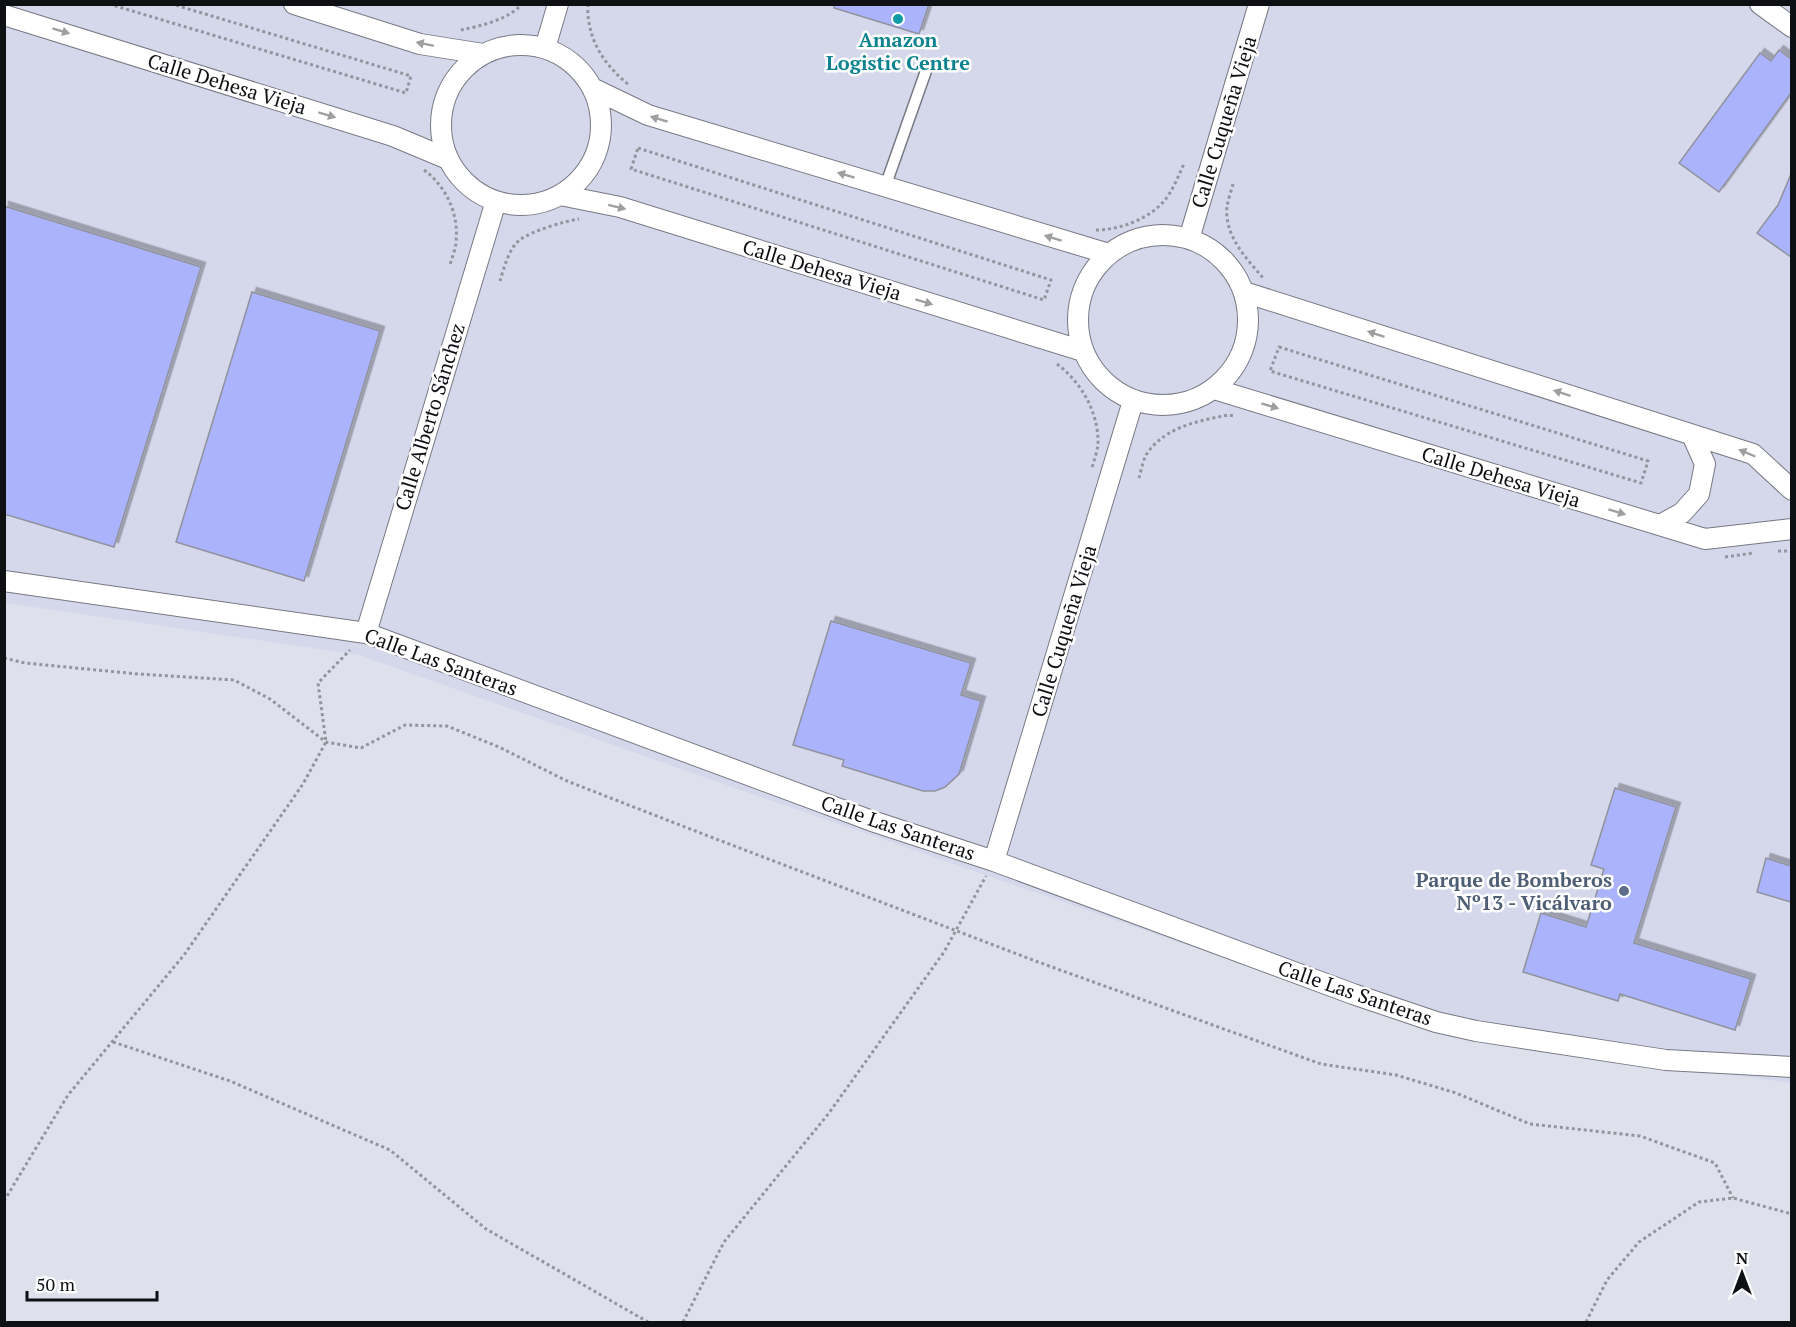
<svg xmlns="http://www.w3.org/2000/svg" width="1796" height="1327" font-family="'PT Serif',serif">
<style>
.built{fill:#d5d8eb}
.building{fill:#aab3fb;stroke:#90929d;stroke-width:1.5;filter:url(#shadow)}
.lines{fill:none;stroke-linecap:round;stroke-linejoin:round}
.lane-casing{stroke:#777983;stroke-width:13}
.street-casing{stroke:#777983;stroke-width:22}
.path{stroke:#92959d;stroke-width:3;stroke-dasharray:3 3;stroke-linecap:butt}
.lane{stroke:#fff;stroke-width:10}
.street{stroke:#fff;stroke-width:20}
.oneway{fill:#9f9fa1}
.culture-dot{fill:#0f9aa8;stroke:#fff;stroke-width:2}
.service-dot{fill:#5c6f8a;stroke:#fff;stroke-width:2}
.labels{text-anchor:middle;stroke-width:5;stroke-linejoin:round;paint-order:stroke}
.culture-label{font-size:20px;font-weight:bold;fill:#0d838f;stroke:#fff}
.street-label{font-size:20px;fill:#0f1014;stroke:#fff}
.service-label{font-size:20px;font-weight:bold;fill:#4e5e75;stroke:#fff;text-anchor:end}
</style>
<defs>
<filter id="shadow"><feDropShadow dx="4.5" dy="-4.5" stdDeviation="0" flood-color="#0004"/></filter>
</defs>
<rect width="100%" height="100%" fill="#dee1ec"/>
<!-- built -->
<path class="built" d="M5 5H1791V1083L1452 1037 726 785 359 655 5 603Z"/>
<!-- building -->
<path class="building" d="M834 4H929L919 34 834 8Z
M1779 50 1791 59V93L1719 192 1679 163 1760 53 1771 61Z
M1791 174V257L1757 233 1778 205Z
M4 206 201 267 114 547 4 514Z
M252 292 380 331 304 581 176 542Z
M831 621 971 663 961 695 981 701 959 774 945 787 935 791H923L842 766 844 760 793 745Z
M1615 788 1676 807 1634 943 1751 979 1735 1030 1620 994 1618 1001 1523 972 1541 913 1586 927 1604 869 1591 865Z
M1766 858 1791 866V902L1757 892Z"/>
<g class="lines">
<defs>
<path id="lane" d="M885 187 927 68"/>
<path id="street" d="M294 4 420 44 483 54
M1760 4 1792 27
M4 15 393 136 448 159
M441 125a80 80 0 1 1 160 0a80 80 0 1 1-160 0Z
M545 48 558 4
M592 88 648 115 1109 254
M560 195 620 207 1083 351
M1078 320a85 85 0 1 1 170 0a85 85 0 1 1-170 0Z
M1189 239 1259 4
M1244 292 1753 454 1792 490
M1214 389 1705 539 1792 529
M1660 525 1682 513 1699 494 1705 464 1692 435
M4 581 366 633 872 821 994 861 1353 994 1436 1022 1476 1031 1666 1060 1792 1067
M366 633 496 201
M994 861 1133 401"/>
</defs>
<!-- lane casing -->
<use href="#lane" class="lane-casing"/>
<!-- street casing -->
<use href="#street" class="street-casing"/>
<!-- path -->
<path class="path" d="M109 4 406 93 411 76 172 4
M588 4C586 38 604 65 629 85
M461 30C480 26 508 20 522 4
M638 148 1051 280 1044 300 631 169Z
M424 170C446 186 459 214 456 241 456 249 452 257 450 265
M1233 184C1231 191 1228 200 1227 207 1224 236 1247 259 1264 279
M1096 230C1119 230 1149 219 1164 201 1173 191 1178 176 1184 164
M500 281C504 268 509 247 521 239 532 231 565 221 579 219
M1279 347 1648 461 1641 483 1270 371Z
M1057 364C1082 383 1099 413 1098 445 1097 452 1094 460 1092 468
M1139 478C1141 471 1143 461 1146 455 1164 427 1198 421 1228 415L1235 416
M1778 551H1792
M1725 557 1754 553
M4 658 25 663 138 674 234 680 270 699 326 742 361 748 405 725 447 726 499 747 567 781 703 834 1038 962 1321 1064 1396 1075 1456 1093 1530 1124 1640 1136 1715 1163 1733 1198
M113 1042 230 1081 390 1150 486 1229 648 1322
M4 1201 68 1095 184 955 303 784 326 742 318 683 350 650
M683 1322 724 1242 829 1113 944 952 986 876
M1586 1322 1607 1280 1639 1242 1699 1202 1733 1198 1792 1214"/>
<!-- lane -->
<use href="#lane" class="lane"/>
<!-- street -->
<use href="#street" class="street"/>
</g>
<!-- one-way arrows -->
<defs><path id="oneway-solid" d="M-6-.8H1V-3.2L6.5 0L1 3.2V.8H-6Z" transform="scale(1.5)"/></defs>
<g class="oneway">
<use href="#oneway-solid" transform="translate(61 31) rotate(17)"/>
<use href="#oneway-solid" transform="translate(425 44) rotate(-168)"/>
<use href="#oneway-solid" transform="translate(327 115) rotate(17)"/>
<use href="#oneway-solid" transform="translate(659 119) rotate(-163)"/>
<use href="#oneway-solid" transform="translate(846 175) rotate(-163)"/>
<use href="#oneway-solid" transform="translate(617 207) rotate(14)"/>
<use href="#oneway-solid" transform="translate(1053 238) rotate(-163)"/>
<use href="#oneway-solid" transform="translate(924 302) rotate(17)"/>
<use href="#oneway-solid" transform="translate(1376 334) rotate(-162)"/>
<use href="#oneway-solid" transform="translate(1562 393) rotate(-162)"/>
<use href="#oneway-solid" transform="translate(1270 406) rotate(17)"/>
<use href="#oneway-solid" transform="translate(1747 453) rotate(-157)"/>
<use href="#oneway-solid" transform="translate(1617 512) rotate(17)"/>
</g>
<!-- markers -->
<circle class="culture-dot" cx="898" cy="19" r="6"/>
<circle class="service-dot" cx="1624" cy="891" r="6"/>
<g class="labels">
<!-- culture labels -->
<g class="culture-label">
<text x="898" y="47">Amazon<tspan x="898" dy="23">Logistic Centre</tspan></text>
</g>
<!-- street labels -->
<g class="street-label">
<text transform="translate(227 84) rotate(17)" y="7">Calle Dehesa Vieja</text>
<text transform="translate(1224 122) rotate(-73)" y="7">Calle Cuqueña Vieja</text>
<text transform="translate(822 270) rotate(17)" y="7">Calle Dehesa Vieja</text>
<text transform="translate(430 417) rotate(-73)" y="7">Calle Alberto Sánchez</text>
<text transform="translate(1501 477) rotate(17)" y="7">Calle Dehesa Vieja</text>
<text transform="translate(1064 631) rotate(-73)" y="7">Calle Cuqueña Vieja</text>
<text transform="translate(441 662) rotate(20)" y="7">Calle Las Santeras</text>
<text transform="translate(898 828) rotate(19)" y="7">Calle Las Santeras</text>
<text transform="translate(1355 993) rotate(19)" y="7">Calle Las Santeras</text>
</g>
<!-- service labels -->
<g class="service-label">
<text x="1612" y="887">Parque de Bomberos<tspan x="1612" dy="23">Nº13 - Vicálvaro</tspan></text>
</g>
</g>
<!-- border -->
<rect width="1796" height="1327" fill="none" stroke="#0f1014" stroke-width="12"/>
<!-- north arrow -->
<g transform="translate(1742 1273)" stroke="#ffffff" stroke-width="4.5" paint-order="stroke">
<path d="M0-4.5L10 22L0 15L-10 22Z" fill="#0f1014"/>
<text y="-9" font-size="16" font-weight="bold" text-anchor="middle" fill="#0f1014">N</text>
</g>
<!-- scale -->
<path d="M27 1291v9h130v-9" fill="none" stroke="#0f1014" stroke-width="3"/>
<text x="36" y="1291" font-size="18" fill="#0f1014" stroke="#ffffff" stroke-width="4.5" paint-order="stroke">50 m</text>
</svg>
